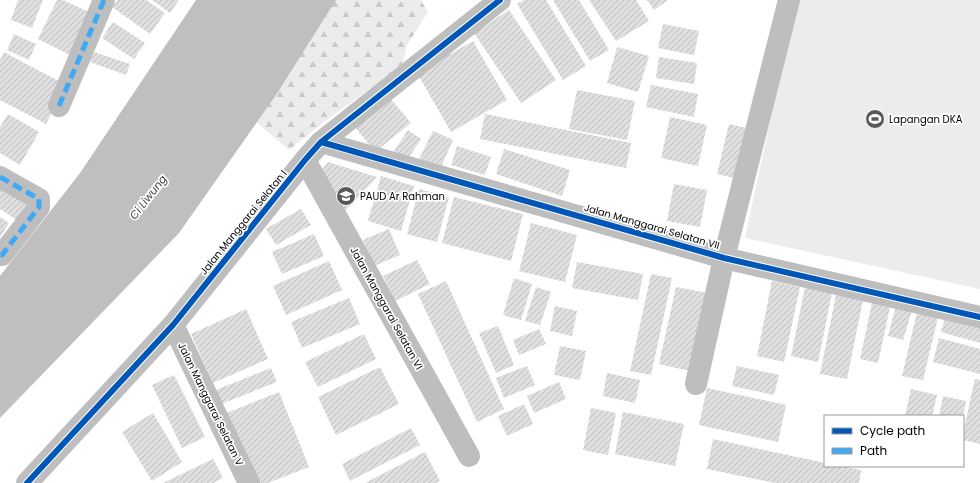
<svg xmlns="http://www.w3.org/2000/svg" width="980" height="483" font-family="Poppins,sans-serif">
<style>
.green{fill:#ececec}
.forest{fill:url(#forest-firs)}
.water{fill:#bfbfbf}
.building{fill:url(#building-hatch)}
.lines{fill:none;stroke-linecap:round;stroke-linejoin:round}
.minor{stroke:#bebebe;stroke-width:22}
.quiet{stroke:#3fa9f5;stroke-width:5;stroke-dasharray:10 5;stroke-linecap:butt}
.cycleway-casing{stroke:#fff;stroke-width:8}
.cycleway{stroke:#0057b8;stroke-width:6}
.labels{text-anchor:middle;stroke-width:3.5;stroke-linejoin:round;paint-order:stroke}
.poi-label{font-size:10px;fill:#000;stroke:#fff;text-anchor:start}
.street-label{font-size:10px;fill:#000;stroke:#fff}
.water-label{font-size:11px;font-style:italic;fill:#444;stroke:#fff}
</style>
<defs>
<pattern id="forest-firs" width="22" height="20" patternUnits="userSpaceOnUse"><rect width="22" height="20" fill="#ececec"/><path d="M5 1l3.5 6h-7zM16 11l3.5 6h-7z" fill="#c9c9c9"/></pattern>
<pattern id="building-hatch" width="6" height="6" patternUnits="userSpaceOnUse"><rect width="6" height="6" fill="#dfdfdf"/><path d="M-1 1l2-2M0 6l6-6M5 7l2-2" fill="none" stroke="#bebebe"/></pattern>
</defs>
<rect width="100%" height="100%" fill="#fff"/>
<!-- green -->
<path class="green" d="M796 0H980V289L745 238Z"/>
<!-- forest -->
<path class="forest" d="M284 0H421L428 12 407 45 403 63 370 89 324 122 289 150 236 105Z"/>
<!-- water -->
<path class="water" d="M196 0H336L276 95 179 233 0 418V276L80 173Z"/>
<!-- building -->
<path class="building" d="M18 0H43L32 28 11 20Z
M57 0H63L93 14 72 56 38 39Z
M118 0H146L165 13 150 34 112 7Z
M152 0H179L170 13Z
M524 0H546L586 66 563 80 517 4Z
M553 0H579L609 50 590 61Z
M589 0H636L649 21 616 41Z
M647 0H668L654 10Z
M509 10 556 80 521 103 474 33Z
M113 22 145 43 134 59 102 38Z
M663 24 699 31 694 55 658 48Z
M14 34 36 44 29 60 7 50Z
M473 41 507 100 451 132 417 73Z
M617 47 649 56 638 92 607 83Z
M4 52 66 85 46 124 0 100V60Z
M94 52 130 64 126 75 90 62Z
M659 57 697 63 694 84 656 78Z
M651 85 698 94 694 117 646 107Z
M577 90 635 101 627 140 569 129Z
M390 98 411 123 375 152 355 127Z
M8 114 39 132 20 165 0 153V127Z
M485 114 631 143 626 168 480 139Z
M670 117 707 125 698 166 661 158Z
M729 124 751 129 738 179 717 174Z
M408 130 421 139 407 160 394 151Z
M433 131 453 140 440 169 419 159Z
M457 146 491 157 485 175 451 165Z
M504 149 570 170 562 196 496 174Z
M328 162 377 177 342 214 319 173Z
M381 176 414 186 401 231 368 221Z
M674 184 707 190 700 227 667 221Z
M0 185 35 207 23 224 0 209Z
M419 189 449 197 437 242 407 234Z
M454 197 523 214 511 261 442 243Z
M301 209 311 225 276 245 266 229Z
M0 217 9 223 0 237Z
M531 223 577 235 565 282 519 271Z
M389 229 400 255 374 266 363 240Z
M314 234 324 256 282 274 272 252Z
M417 260 430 284 395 301 383 276Z
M329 261 342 290 286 315 273 286Z
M577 262 643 274 638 300 572 288Z
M651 274 672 278 651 375 630 371Z
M514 278 532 284 521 320 503 315Z
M446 281 504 409 477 422 418 294Z
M772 281 800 287 784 362 757 356Z
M536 287 551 292 540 325 525 321Z
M676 287 707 293 690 371 659 364Z
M805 287 832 293 818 362 791 356Z
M836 295 863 300 847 379 820 374Z
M349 298 360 324 302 348 291 322Z
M872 303 890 307 878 363 860 359Z
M896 305 912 310 903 340 888 336Z
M555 306 577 311 572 336 550 331Z
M246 309 268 359 213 383 191 334Z
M917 312 938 317 923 380 902 376Z
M946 314 980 323V343L941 332Z
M498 326 514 365 496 373 479 333Z
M539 329 546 344 519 355 513 340Z
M364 334 376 359 318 387 305 362Z
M939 338 980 349V374L933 362Z
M560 346 586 351 580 380 554 375Z
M527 366 535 385 504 398 496 378Z
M737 366 779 375 774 395 732 386Z
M380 367 399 404 336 435 318 397Z
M271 368 277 382 221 404 216 390Z
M607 373 640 380 635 403 603 396Z
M174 375 205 437 182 448 152 385Z
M975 379 980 380V444L963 440V433Z
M559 382 566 399 534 413 527 396Z
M707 388 786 405 778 442 699 425Z
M911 389 937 395 932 416H905Z
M279 392 309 467 268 483H255L227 413Z
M943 396 966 401 963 416H939Z
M524 404 533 424 507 436 498 416Z
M591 408 616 413 608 455 583 450Z
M623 412 684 424 675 466 615 454Z
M153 413 182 462 152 481 122 432Z
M411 428 420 445 350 481 342 464Z
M713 439 825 463V466H841L861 470 859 483H775L707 469Z
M425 452 440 481 436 483H365Z
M213 459 223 478 213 483H163Z"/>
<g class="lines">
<!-- minor -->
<path class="minor" d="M59 106 104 0
M321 142 724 258 980 317
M305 160 469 456
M0 177 39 199V207L2 255H0
M173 325 249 483
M696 384 724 258 789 0
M27 483 173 325 305 160 321 142 500 0"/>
<!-- quiet -->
<path class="quiet" d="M59 106 104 0
M0 177 39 199V207L2 255H0"/>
<defs>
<path id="cycleway" d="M321 142 724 258 980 317
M27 483 173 325 305 160 321 142 500 0"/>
</defs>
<!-- cycleway casing -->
<use href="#cycleway" class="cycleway-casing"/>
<!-- cycleway -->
<use href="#cycleway" class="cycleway"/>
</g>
<!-- icons -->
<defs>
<symbol id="stadium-disc" viewBox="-11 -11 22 22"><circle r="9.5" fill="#595959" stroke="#fff"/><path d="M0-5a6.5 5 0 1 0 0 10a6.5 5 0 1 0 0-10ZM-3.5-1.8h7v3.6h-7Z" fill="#fff"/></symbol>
<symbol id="school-disc" viewBox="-11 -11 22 22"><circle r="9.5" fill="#595959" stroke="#fff"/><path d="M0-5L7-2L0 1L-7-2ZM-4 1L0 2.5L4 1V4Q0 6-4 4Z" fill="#fff"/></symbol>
</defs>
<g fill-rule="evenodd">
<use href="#stadium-disc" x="864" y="108" width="22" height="22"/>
<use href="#school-disc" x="335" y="185" width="22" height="22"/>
</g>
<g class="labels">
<!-- poi labels -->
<g class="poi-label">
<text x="889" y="123">Lapangan DKA</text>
<text x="360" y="200">PAUD Ar Rahman</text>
</g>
<!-- street labels -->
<g class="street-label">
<text transform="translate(243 222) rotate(-51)" y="4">Jalan Manggarai Selatan I</text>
<text transform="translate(652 226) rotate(16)" y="4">Jalan Manggarai Selatan VII</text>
<text transform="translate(387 308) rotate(61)" y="4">Jalan Manggarai Selatan VI</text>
<text transform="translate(211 404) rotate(64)" y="4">Jalan Manggarai Selatan V</text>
</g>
<!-- water labels -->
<g class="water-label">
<text transform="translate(148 197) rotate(-52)" y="4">Ci Liwung</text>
</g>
</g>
<!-- legend -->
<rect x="824" y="415" width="140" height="52" fill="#ffffff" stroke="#999999"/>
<rect x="832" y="428" width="20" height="6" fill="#0057b8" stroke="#999999"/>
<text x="860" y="435" font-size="12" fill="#000000">Cycle path</text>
<rect x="832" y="448" width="20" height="6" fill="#3fa9f5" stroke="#999999"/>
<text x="860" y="455" font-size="12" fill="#000000">Path</text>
</svg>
